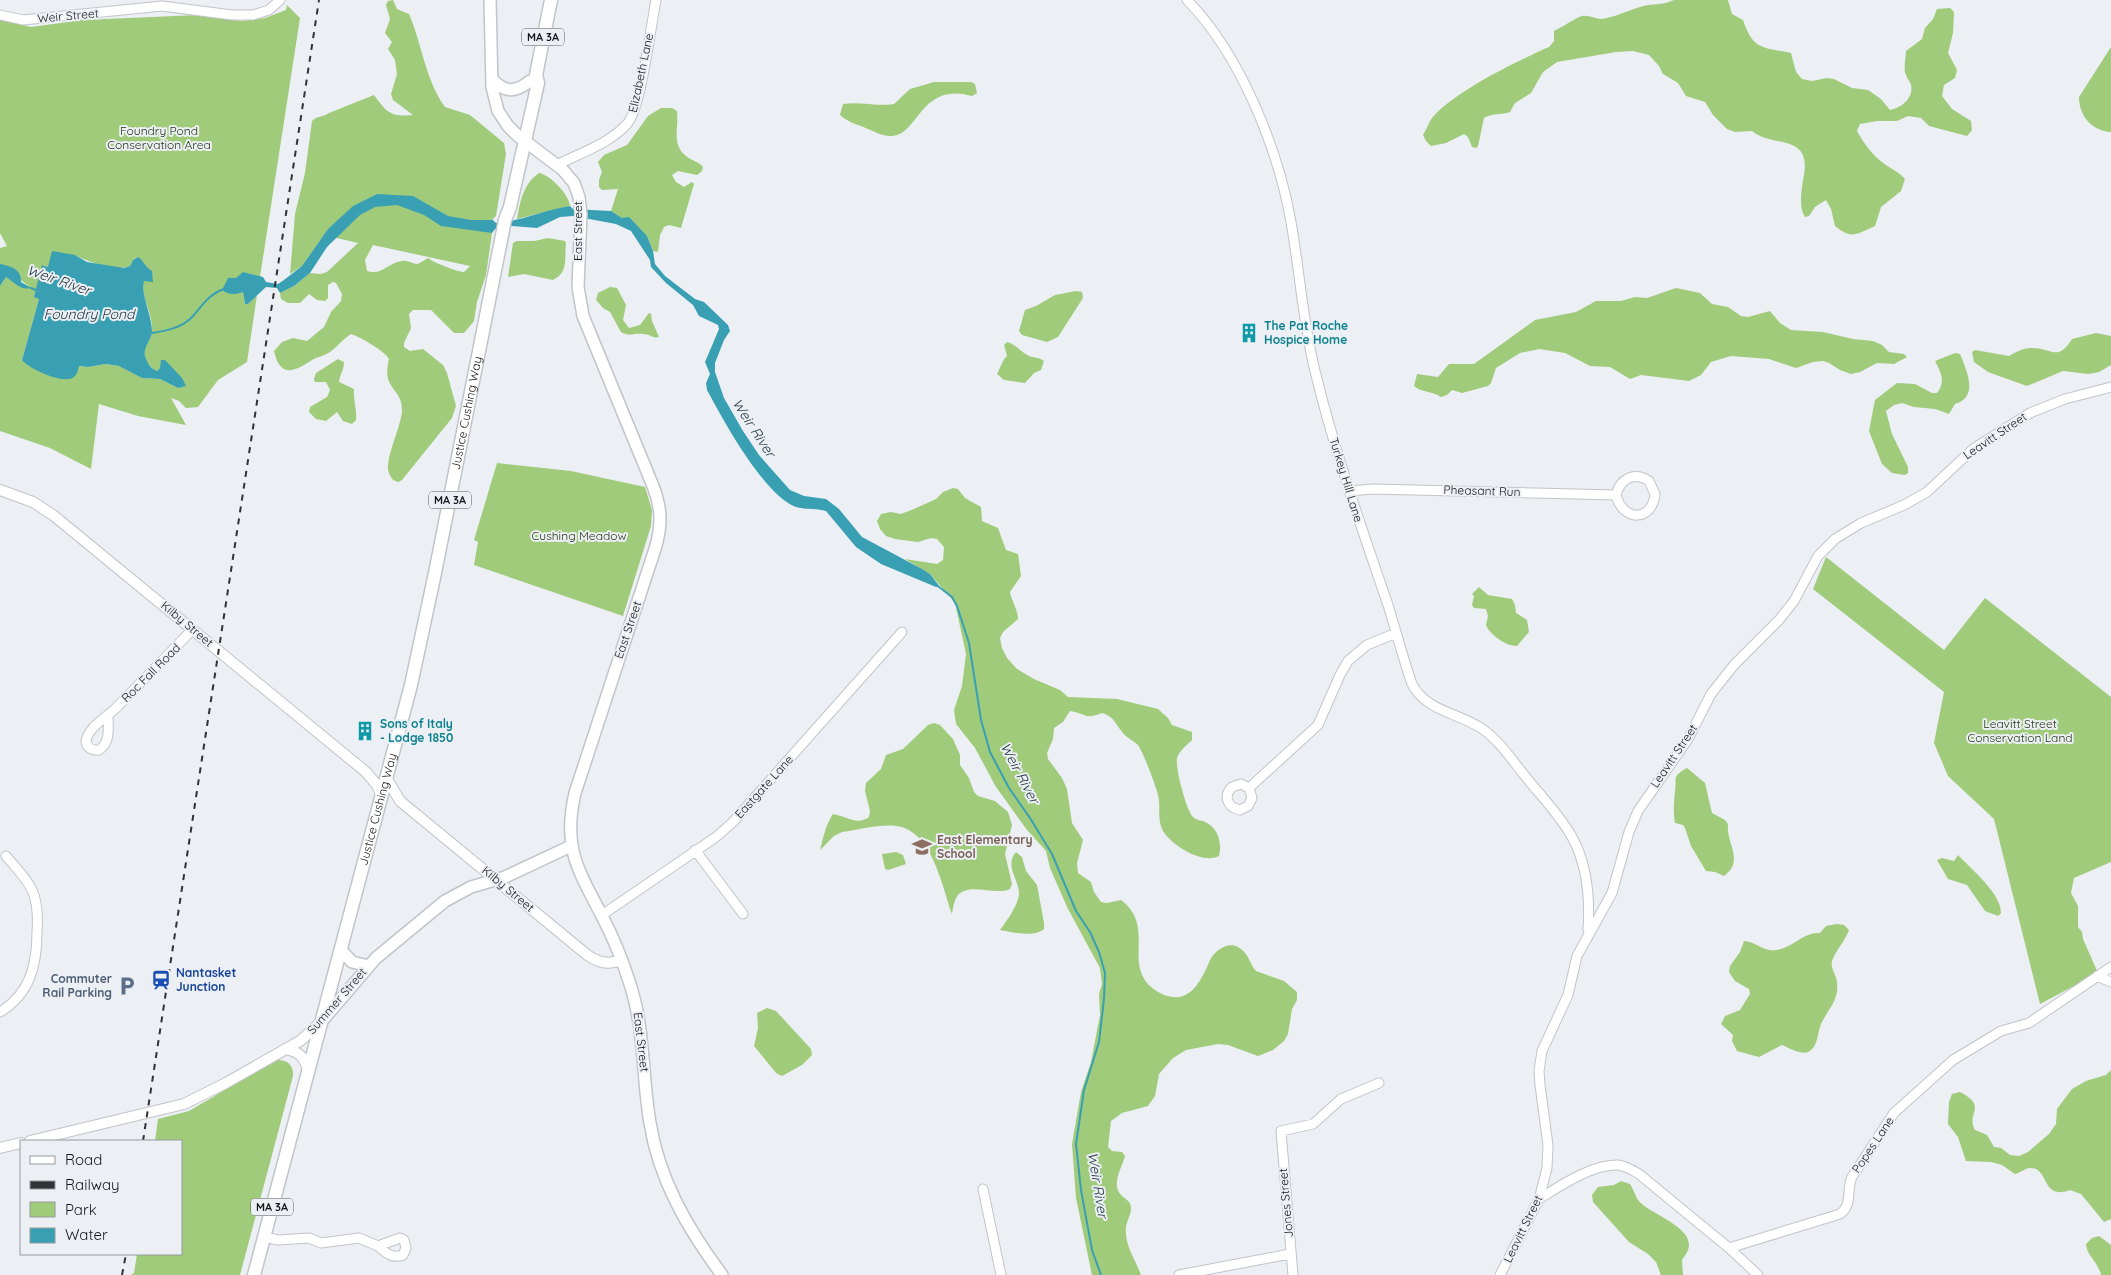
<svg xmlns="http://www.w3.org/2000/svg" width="2111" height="1275" font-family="Quicksand,sans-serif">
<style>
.green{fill:#a0cb7b;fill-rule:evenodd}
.water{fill:#39a0b4}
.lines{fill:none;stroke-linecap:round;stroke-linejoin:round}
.stream{stroke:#39a0b4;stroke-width:2}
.minor-casing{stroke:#c1c4c9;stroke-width:11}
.tertiary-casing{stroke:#c1c4c9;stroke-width:12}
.secondary-casing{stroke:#c1c4c9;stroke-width:14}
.primary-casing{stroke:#c1c4c9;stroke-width:15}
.minor{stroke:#fff;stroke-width:9}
.tertiary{stroke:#fff;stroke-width:10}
.secondary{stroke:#fff;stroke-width:11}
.primary{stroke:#fff;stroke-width:12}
.rail{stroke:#313235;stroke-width:2;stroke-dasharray:6 6;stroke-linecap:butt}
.labels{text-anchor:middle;stroke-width:4;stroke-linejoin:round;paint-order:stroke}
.shield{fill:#eceff4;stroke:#56585b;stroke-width:1}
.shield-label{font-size:11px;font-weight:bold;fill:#161719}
.street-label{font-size:12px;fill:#161719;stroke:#eceff4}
.park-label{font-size:12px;fill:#233512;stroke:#eceff4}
.culture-label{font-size:12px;font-weight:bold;fill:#0d838f;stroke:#eceff4;text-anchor:start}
.education-label{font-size:12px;font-weight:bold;fill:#785e54;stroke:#eceff4;text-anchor:start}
.transit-label{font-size:12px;font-weight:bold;fill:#164399;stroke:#eceff4;text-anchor:start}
.service-label{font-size:12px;font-weight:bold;fill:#4e5e75;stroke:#eceff4;text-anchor:end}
.water-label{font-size:14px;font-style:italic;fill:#21383e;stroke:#eceff4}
</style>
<rect width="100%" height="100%" fill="#eceff4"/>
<!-- green -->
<path class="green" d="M393 0 397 9 409 14C422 44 425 79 445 107L470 115 504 143 506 154 496 216 491 221 489 232 492 233 486 275 477 302 474 321 464 333H454L431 310H413L409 314 411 328 404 343V347L410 351 423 349 443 365 447 373 456 406 452 418 402 480 398 482 393 480C391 477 388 472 388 469 387 455 400 428 402 412 403 386 381 392 389 359 385 351 360 337 351 334 343 339 337 347 330 352 324 356 317 357 312 360 294 372 280 378 274 351L282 342 293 338 307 341 324 327 331 312 341 301 342 294 336 283 333 282 328 285V298L325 301 317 300 309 294 300 303H288L281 299 280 293 294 286 310 273 321 274 327 272 358 243 324 235 302 266 290 274 295 214 305 173 312 121C316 116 324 117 329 113L374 95C387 113 391 117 413 115L393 100 391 94 397 74 395 60 388 49 392 42 385 33 390 19 386 5 388 1ZM373 245 470 266 464 272C458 272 432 262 428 258L418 264C412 264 408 260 402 261 389 262 382 276 367 271L365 260Z
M1674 0H1728L1732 14 1743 20C1753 50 1762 47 1791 53L1796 72 1802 79 1812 81 1827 78 1834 79 1852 88 1868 90 1881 99 1890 110C1901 108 1914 98 1911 85 1910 81 1907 79 1906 75 1903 69 1906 58 1906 51L1922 39 1925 28 1933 19 1937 9 1950 8 1954 12 1953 33 1948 53 1957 70 1955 78 1944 85 1942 96 1952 109 1971 121 1972 130 1967 136 1929 126 1921 118 1908 116 1897 121H1877L1860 124 1857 131C1864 144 1873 156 1886 165 1893 170 1899 172 1905 179L1901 191 1881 207 1875 226C1856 234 1852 240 1835 226L1831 209 1826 200 1815 207 1809 216 1805 217C1798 207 1802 186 1804 175 1811 133 1772 148 1752 131L1735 132 1727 129 1713 115 1705 102 1686 96 1678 83 1663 74 1659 66 1649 55 1633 51 1616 52 1557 62 1543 72 1531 93 1515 103 1510 112C1501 115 1491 113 1484 118L1478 146 1476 148 1472 147 1468 137 1464 134 1446 143 1431 146 1426 141 1423 135C1426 130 1428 125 1430 121 1447 95 1519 60 1549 47L1554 41V31C1561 28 1577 17 1582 16 1589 15 1595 19 1602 19 1615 17 1627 11 1640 7 1652 3 1662 6 1674 0Z
M287 5 300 18 260 277 243 272V292L245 304H248L257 295 247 362 218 380 198 407 186 408 179 401 171 398 186 425 138 416 99 404 91 469 50 448 0 431V286L6 277 13 281 29 286C15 278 17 269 0 264V248L7 246 0 233V19L31 27 83 20 198 15 241 21 265 18 286 10ZM75 255C88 262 117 272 130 266L133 260 138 257C148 266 143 274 143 285 143 301 153 315 152 331 152 338 145 343 145 349 143 358 149 368 157 371L160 368 178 388 160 379 142 378 120 366 106 364 88 367 22 360 39 299 43 265 48 267Z
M2111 47V132C2092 131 2079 116 2079 97Z
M934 82H971L975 84 977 93 972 96C919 81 919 137 890 136 882 136 875 132 868 129 857 124 849 123 840 115L843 104C860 101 877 107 894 104L910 89Z
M661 108H672L677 111C679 128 671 144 686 156 692 161 698 161 703 167L702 171 697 175 678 171 672 175 676 182 684 187 692 182 694 184 681 228 669 225 664 227 660 235 658 252 653 251 647 236 611 211 618 189 602 190 599 187V180L602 172 598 162 604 155 627 145 648 116Z
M539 173C550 175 569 194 570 206L517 219C520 202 523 184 539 173Z
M548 238 565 241 566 243C564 259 569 272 553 280L524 274 508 277 513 243 517 241H534Z
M610 287 617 288 626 305 623 320 629 328 640 325 649 313 651 314 652 321 659 337C653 339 650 334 643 334 634 333 629 337 621 332L610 312 603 308 596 300 598 293Z
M1676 288 1700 293 1712 304 1728 307 1741 316 1748 317 1770 311 1780 323 1791 330 1823 332 1853 339 1873 341 1882 345 1889 352 1904 354 1907 357 1894 364 1877 363 1860 372 1851 374 1840 370 1829 363 1823 361 1813 362 1796 368 1769 359 1731 356 1711 362 1701 375 1689 381 1641 375 1630 379 1610 367 1590 366 1565 353 1539 349 1520 353 1496 368 1491 383 1488 386 1462 393 1452 390 1447 395 1441 397C1432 391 1420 392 1414 386L1417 374 1438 377 1449 364H1474L1535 320 1576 312 1596 301H1621L1635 297 1647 298Z
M1076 291 1082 292 1083 298 1058 337 1047 342 1022 335 1019 331 1025 310 1036 306 1055 295Z
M2096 333 2111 336V365L2099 372 2088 374 2063 371 2027 386 1988 372 1974 362 1972 352 1975 350 2009 356C2016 352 2023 348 2031 348 2052 347 2057 363 2072 339Z
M1007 342C1016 344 1020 352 1029 356 1034 358 1039 357 1044 361L1041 370 1034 373 1025 383 1004 380 997 374 1004 359 1007 356 1004 345Z
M1955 353 1960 354C1967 371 1979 397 1955 404L1949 414 1935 409 1914 407 1902 403 1894 405 1886 411 1892 434 1908 467V473L1905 475 1892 473 1882 464 1869 431 1875 400 1897 383 1915 384 1932 393H1937C1946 382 1941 372 1935 361Z
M338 359 344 362C344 370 340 374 339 382L354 389C353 400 357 409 356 420L352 424 343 421 337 412 326 421 316 419 309 412 310 407 327 397 330 390 326 382H315L314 379 316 373Z
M497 463 571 471 645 487 652 510 651 526 623 616 474 565 478 542 474 540Z
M953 488 958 489 965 498 981 507 982 521 998 528 1006 550 1018 554 1021 576 1010 592C1012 602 1018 610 1018 619L1003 632 1000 638 1002 648 1007 658 1017 669 1034 679 1060 690 1068 697 1117 699 1158 709 1168 718 1172 725 1192 732V740C1187 745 1179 751 1177 758 1175 767 1186 810 1193 817 1197 821 1203 820 1207 823 1219 830 1222 844 1219 856 1202 865 1169 844 1162 829 1157 818 1161 806 1158 795 1156 786 1143 752 1138 745 1134 741 1127 738 1123 733 1116 725 1114 716 1102 713 1084 720 1088 714 1070 711L1063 722 1054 728 1053 739 1047 753 1048 759 1062 778 1067 789 1072 823 1083 840 1077 863 1078 873 1091 882 1094 892 1101 902 1107 903 1121 900C1159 929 1117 969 1160 993 1189 1008 1201 981 1210 960 1214 951 1228 941 1238 947 1249 953 1249 963 1256 971L1284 981 1297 992V1000L1292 1009 1288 1034 1284 1041 1273 1050 1258 1056 1228 1045 1218 1044 1186 1050 1173 1058 1159 1074 1155 1096 1148 1106 1122 1113 1111 1121 1108 1147 1112 1151 1122 1152 1125 1156C1122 1168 1110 1185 1122 1196 1127 1200 1131 1202 1131 1208 1131 1215 1127 1220 1126 1227 1124 1244 1135 1259 1141 1275H1092L1076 1198 1072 1144 1081 1092 1091 1062 1100 1015 1099 994 1102 984 1100 968 1068 909 1050 868 1046 851 1027 830 996 787 975 748 956 724 954 710 962 686 966 654 955 603 930 574 905 559 937 564 943 560 944 547 937 539 931 538 918 542 895 539 886 536 880 529 877 521 881 514 891 512 901 514 914 509 936 499 943 492Z
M1826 557 1944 650 1985 598 2111 697V862L2074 878 2071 893 2078 906V927L2082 932 2083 939 2098 973 2040 1004 1994 819 1948 776 1934 743 1944 692 1813 589Z
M1479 587 1488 595 1512 599 1515 605 1516 613 1527 620 1529 632 1517 646C1506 646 1490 635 1486 625L1488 616 1486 609 1474 608 1472 605 1474 596 1472 594Z
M934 723 940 725 953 739 960 755V765L969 778 974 792 978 796 995 801 1008 812 1012 825 1005 854 1012 884 1010 889C995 896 970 882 958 895 954 900 953 908 952 914 942 886 932 830 896 826 879 824 859 830 842 832L834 836 820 850C823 838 826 824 833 814 846 816 857 826 869 817L870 811 865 791 866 783 881 769 886 755 903 749 928 725Z
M1687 768 1705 783 1712 813 1725 820 1728 824C1726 844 1745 861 1724 876L1715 872 1706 871 1691 846 1685 828 1683 825 1675 823C1673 811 1674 803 1675 791 1677 778 1671 777 1687 768Z
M896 852 903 855 906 864 888 870 885 869 882 854Z
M1016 852 1022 857 1026 871 1037 885 1044 923V929C1034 938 1012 932 1000 930 1007 920 1018 906 1019 894 1019 879 1004 866 1016 852Z
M1958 855C1971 869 2001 893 2001 913L1998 916 1985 911 1967 885 1948 879 1937 860 1942 858 1954 861Z
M1837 924 1844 925 1849 930C1845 941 1836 950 1832 961 1830 969 1837 975 1837 983 1839 1000 1829 1008 1822 1022 1817 1031 1819 1047 1808 1052 1801 1055 1789 1048 1782 1045L1759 1057 1737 1051 1732 1041 1733 1035 1721 1024 1725 1016 1740 1010 1750 994 1749 989 1735 981 1729 972 1730 966 1740 952 1744 941C1755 941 1765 953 1777 950 1794 947 1803 932 1820 933L1826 926Z
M767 1008 776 1011 811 1049 812 1055 802 1065 782 1076 776 1073 754 1046 758 1028 757 1013Z
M276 1060C287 1059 294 1065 293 1076L240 1275H131L134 1273 137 1254H181V1141H155L158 1119 189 1111Z
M2111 1070V1219L2104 1222 2081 1194 2070 1190C2041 1201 2050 1168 2030 1168 2025 1168 2020 1173 2015 1174L2002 1165 1991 1162 1966 1161 1958 1137 1948 1124 1949 1102 1952 1094 1960 1092C1989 1107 1965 1113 1975 1130L1987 1135 1994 1147 2001 1148 2010 1155 2019 1156 2028 1152 2049 1134 2056 1124 2057 1109 2072 1089 2086 1081 2106 1075Z
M1621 1181 1630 1184C1635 1191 1635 1199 1642 1204 1654 1215 1696 1229 1688 1250 1687 1254 1684 1256 1682 1260L1683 1275H1661L1656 1262 1648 1254 1629 1242 1593 1202 1592 1195 1598 1187 1614 1185Z
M2099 1236 2111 1245V1275H2101C2099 1263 2086 1255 2086 1244L2092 1238Z"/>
<!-- water -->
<path class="water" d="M377 194 413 196 448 216 471 220H493L496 223C521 221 545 210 570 206L573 209 611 211 622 218 629 217 647 236 653 251 655 264 665 276 695 299 704 302 728 325 730 331 724 340 715 363V372L724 398 743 431 759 455 790 490 804 496 826 499 839 509 862 537 922 569 930 574 940 587H936L881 564 856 547 826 511C816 508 806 510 796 507 764 495 723 420 707 390L706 383 710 374 705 362 719 329 718 325 699 316 693 305 666 283 651 267 650 260 631 231 616 224 573 216 560 217 537 228 512 226 495 229 492 233 441 226 424 215 397 205 375 207 360 215 327 247 310 273 294 286 280 293 277 288 266 287 248 304H245L243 292C235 295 228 295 222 290L228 278H236L243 272 263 277 266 282 278 284 284 280 302 266 328 229 353 206Z
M52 251 75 255 87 262 124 268 130 266 133 260 138 257C144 261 145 267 152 271L153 282 144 281C140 292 152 316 152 331 152 340 143 346 145 356 147 363 151 369 157 371L160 368 161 360H165L182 378 186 386 178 388 160 379 142 378 119 366 106 364 88 367 79 366C78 370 77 375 74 377 64 385 29 369 22 360L39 299 34 297 42 265 48 267Z
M0 264C10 266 22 269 21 282L31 288C21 291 14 282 6 277L0 286Z"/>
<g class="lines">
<!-- stream -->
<path class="stream" d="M31 288 38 291
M152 333C165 331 182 328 192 317 202 306 209 294 224 289
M939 587 952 597 957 606 969 643 981 720 990 752 1009 788 1030 818 1052 854 1076 911 1090 932 1099 952 1105 973 1104 999 1099 1042 1084 1090 1076 1144 1081 1190 1092 1250 1101 1275"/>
<defs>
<path id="minor" d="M1187 0C1240 54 1278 148 1291 222 1300 273 1303 325 1316 375 1335 453 1362 529 1388 605 1396 631 1403 658 1412 684 1426 711 1458 713 1481 728 1499 740 1512 760 1525 776 1541 796 1560 815 1572 837 1587 864 1590 900 1588 930
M0 15 23 20 162 6 232 15H253L269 10 280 0
M557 165C580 153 609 144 627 124 641 109 651 25 656 0
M1349 491 1373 489 1616 495C1620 479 1634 471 1649 481L1655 494C1652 522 1623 522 1616 495
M108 715C108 728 111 742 99 750 92 751 87 748 86 741 88 728 105 718 115 709L193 629
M1249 788 1252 798 1248 806 1240 810C1227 807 1223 796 1232 787L1241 784 1249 788 1318 725 1340 675 1348 661 1367 645 1396 633
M695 850 743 914
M602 915 716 837 733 822 902 632
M2097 976 2111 982
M0 1012C30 994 37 965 37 932 38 918 38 903 32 890 26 877 15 867 6 856
M983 1189 1001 1275
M1539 1199C1560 1186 1592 1164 1618 1165 1626 1166 1632 1170 1639 1174L1729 1248 1840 1214C1853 1205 1846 1190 1852 1177L1894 1113 1953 1060 2001 1031 2029 1023 2111 967
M264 1237 278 1240 309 1238 321 1243 359 1238 378 1246 400 1238 404 1240 406 1248 403 1255C392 1259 386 1253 378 1246
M1729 1248 1758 1275
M1179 1275 1290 1254
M1293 1275 1281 1131 1313 1124 1341 1099 1379 1083
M1500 1275 1539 1199 1547 1168 1548 1145 1540 1085 1539 1071 1542 1051 1568 995 1577 956 1612 893 1629 832 1638 811 1688 739 1711 694 1734 665 1779 620 1794 601 1818 556 1835 539 1861 523 1904 505 1927 492 1973 449 2030 413 2065 399 2111 387"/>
<path id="tertiary" d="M0 490 33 502 53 515 366 772 377 785 382 797
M387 779 400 801 586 954C598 963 608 965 622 960
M285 1049C299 1051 306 1058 308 1072
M30 1141 184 1104 226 1083 300 1041 321 1022
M0 1148 21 1143"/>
<path id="secondary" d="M490 0 492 87 498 111 508 126 518 136 562 169 574 183 579 197 581 214 578 287 583 316 653 486C662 509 662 526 655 549L575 793C562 849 579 871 603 918 614 939 623 962 630 984 645 1030 642 1077 650 1123 659 1180 688 1229 722 1275
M492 79C505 93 515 93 530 81
M341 950 352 962 369 966
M321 1022 376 958 445 901 471 887 505 877 571 846"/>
<g id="primary">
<path id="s1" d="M254 1275 411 685 435 573 505 220 510 207 538 83 536 75 551 0"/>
</g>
</defs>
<!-- minor casing -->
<use href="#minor" class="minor-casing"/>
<!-- tertiary casing -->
<use href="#tertiary" class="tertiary-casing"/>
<!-- secondary casing -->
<use href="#secondary" class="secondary-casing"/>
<!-- primary casing -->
<use href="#primary" class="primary-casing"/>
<!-- minor -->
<use href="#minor" class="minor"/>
<!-- tertiary -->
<use href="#tertiary" class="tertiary"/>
<!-- secondary -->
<use href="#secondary" class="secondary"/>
<!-- primary -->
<use href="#primary" class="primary"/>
<!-- rail -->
<path class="rail" d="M143 1141 319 0
M122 1275 126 1254"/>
</g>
<!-- icons -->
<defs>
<symbol id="building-bare" viewBox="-9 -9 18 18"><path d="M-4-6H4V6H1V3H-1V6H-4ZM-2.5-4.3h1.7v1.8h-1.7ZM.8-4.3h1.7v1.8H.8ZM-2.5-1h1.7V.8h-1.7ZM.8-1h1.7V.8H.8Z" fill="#0f9aa8" stroke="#eceff4" stroke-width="2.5" paint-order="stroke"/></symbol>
<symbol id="school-bare" viewBox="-9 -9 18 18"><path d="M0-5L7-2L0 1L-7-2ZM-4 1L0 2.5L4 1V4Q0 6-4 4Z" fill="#8d6e63" stroke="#eceff4" stroke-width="2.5" paint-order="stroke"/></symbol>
<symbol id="station-bare" viewBox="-9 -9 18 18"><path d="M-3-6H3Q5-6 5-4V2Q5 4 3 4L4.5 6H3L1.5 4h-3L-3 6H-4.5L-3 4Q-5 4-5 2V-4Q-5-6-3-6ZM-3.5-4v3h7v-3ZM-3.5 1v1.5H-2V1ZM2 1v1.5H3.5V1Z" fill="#1a4fb4" stroke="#eceff4" stroke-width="2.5" paint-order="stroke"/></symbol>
<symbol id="parking-bare" viewBox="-9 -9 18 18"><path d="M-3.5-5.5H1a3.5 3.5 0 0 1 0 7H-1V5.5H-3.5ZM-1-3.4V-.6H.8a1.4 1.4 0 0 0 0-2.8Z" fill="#5c6f8a" stroke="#eceff4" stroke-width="2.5" paint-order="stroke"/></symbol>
</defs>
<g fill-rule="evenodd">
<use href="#building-bare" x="1235" y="319" width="28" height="28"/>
<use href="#building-bare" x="351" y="717" width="28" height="28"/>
<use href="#school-bare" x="908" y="833" width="28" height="28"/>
<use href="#station-bare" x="147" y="966" width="28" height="28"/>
<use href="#parking-bare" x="113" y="972" width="28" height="28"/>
</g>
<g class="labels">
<!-- shield labels -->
<g class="shield">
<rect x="522" y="28.5" width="42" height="17" rx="4"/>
<rect x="429" y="491.5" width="42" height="17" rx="4"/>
<rect x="251" y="1198.5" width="42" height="17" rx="4"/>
</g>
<g class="shield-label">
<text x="543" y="41">MA 3A</text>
<text x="450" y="504">MA 3A</text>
<text x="272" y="1211">MA 3A</text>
</g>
<!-- street labels -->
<g class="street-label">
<text transform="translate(68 16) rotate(-5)" y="4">Weir Street</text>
<text transform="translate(641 73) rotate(-78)" y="4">Elizabeth Lane</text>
<text transform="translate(578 231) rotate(-90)" y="4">East Street</text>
<text dy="4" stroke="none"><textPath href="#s1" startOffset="888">Justice Cushing Way</textPath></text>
<text transform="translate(1995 436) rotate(-34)" y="4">Leavitt Street</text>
<text transform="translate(1346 480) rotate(73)" y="4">Turkey Hill Lane</text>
<text transform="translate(1482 491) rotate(2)" y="4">Pheasant Run</text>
<text transform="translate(187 624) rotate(40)" y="4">Kilby Street</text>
<text transform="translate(628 630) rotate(-71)" y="4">East Street</text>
<text transform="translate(151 673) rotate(-45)" y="4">Roc Fall Road</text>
<text transform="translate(1674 756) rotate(-56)" y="4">Leavitt Street</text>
<text transform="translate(764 787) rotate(-48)" y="4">Eastgate Lane</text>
<text dy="4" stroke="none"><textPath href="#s1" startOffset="482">Justice Cushing Way</textPath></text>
<text transform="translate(508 889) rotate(40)" y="4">Kilby Street</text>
<text transform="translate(337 1001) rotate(-49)" y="4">Summer Street</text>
<text transform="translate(641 1042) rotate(83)" y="4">East Street</text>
<text transform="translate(1873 1145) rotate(-56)" y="4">Popes Lane</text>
<text transform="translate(1286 1203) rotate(-95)" y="4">Jones Street</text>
<text transform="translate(1523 1229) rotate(-64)" y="4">Leavitt Street</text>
</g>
<!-- park labels -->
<g class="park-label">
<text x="159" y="135">Foundry Pond<tspan x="159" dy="14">Conservation Area</tspan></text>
<text x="579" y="540">Cushing Meadow</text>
<text x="2020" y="728">Leavitt Street<tspan x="2020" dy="14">Conservation Land</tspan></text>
</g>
<!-- culture labels -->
<g class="culture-label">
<text x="1264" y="330">The Pat Roche<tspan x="1264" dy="14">Hospice Home</tspan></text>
<text x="380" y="728">Sons of Italy<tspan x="380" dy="14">- Lodge 1850</tspan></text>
</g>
<!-- education labels -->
<g class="education-label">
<text x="937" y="844">East Elementary<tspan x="937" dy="14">School</tspan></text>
</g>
<!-- transit labels -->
<g class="transit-label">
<text x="176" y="977">Nantasket<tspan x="176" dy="14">Junction</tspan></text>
</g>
<!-- service labels -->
<g class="service-label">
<text x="112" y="983">Commuter<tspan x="112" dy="14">Rail Parking</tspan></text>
</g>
<!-- water labels -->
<g class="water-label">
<text transform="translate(59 280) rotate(19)" y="5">Weir River</text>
<text x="89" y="319">Foundry Pond</text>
<text transform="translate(754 428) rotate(57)" y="5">Weir River</text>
<text transform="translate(1020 773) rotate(62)" y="5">Weir River</text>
<text transform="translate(1098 1185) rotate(81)" y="5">Weir River</text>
</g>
</g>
<!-- legend -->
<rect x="20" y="1140" width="162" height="115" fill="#eceff4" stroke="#96999c"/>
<rect x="30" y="1156" width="25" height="8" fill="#ffffff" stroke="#96999c"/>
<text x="65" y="1165" font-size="15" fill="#161719">Road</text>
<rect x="30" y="1181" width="25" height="8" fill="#313235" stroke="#96999c"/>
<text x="65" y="1190" font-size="15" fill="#161719">Railway</text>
<rect x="30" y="1202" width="25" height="15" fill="#a0cb7b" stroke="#96999c"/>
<text x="65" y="1215" font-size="15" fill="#161719">Park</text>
<rect x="30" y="1228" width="25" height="15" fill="#39a0b4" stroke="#96999c"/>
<text x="65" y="1240" font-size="15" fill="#161719">Water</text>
</svg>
